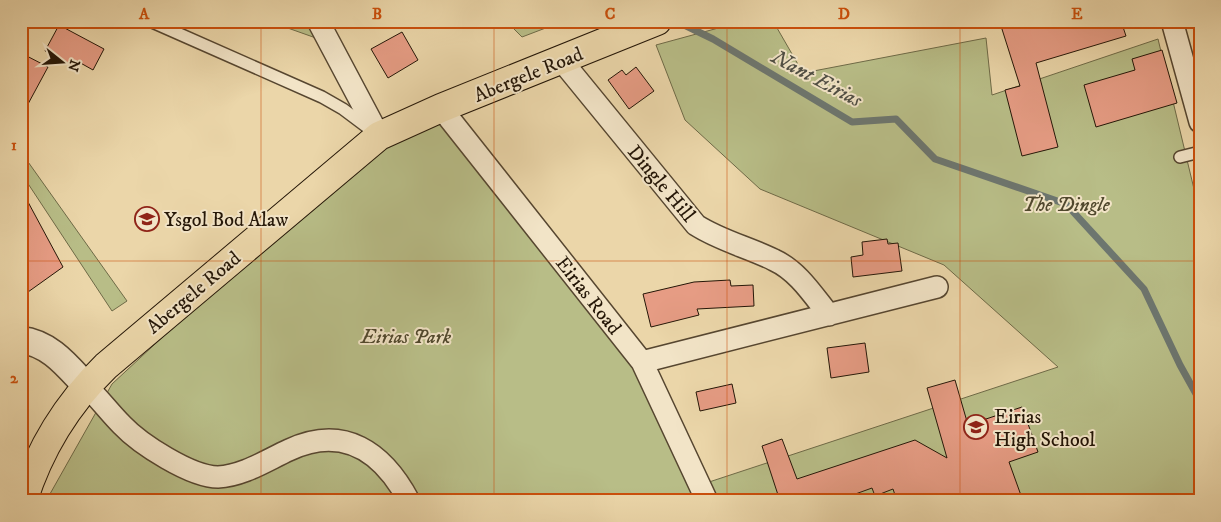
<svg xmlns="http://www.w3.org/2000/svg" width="1221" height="522" font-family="'IM FELL DW Pica',serif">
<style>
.green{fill:#b8bd87;stroke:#6e6a47}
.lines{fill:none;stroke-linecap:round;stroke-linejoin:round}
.stream{stroke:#6d766f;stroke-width:7}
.building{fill:#e69c84;stroke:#241607}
.service-casing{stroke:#564630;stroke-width:14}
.minor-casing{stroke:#564630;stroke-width:24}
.tertiary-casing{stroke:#564630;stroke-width:29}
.primary-casing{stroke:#241607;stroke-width:30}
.service{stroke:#f2e4c7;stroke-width:11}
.minor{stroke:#f2e4c7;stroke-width:21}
.tertiary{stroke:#f2e4c7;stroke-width:26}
.primary{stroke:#ebd6a9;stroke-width:28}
.grid{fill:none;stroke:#cb4f0b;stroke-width:1;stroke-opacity:0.55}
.labels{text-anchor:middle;stroke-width:4;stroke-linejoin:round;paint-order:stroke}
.street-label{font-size:20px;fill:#241607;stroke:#f2e4c7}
.park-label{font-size:20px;font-style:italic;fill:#50482d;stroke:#f2e4c7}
.poi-label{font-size:20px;fill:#241607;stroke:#f2e4c7;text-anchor:start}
.water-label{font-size:21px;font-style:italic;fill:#4f4e44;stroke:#f2e4c7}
.neatline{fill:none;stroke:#cb4f0b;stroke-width:2}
.grid-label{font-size:16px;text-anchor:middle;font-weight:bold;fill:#cb4f0b}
</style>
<rect width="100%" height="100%" fill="#ebd6a9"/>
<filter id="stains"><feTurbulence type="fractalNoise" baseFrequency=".004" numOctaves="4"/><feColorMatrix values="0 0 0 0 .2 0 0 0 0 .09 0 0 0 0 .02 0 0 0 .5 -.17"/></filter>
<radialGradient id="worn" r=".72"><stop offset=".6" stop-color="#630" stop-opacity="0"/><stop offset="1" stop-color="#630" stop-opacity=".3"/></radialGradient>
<!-- green -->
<path class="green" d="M268 21H318L330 43Z
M506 21H564L522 37Z
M744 21H773L803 73 986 38 992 95 1158 39 1200 214V501H46L112 384 379 136 441 108 655 391 700 485 1058 367 944 265 760 189 685 120 656 45Z
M21 152 127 301 112 311 21 173Z"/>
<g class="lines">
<!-- stream -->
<path class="stream" d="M676 21 713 39 852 122 896 119 935 159 1066 204 1144 289 1180 365 1200 401"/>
</g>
<!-- building -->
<path class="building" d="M1015 21H1121L1126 36 1036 63 1058 147 1022 156 1005 90 1020 86 1001 26Z
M59 25 104 49 93 70 77 61 74 66 45 51Z
M402 32 418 60 388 78 371 49Z
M1162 50 1177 103 1096 127 1084 85 1135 70 1132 59Z
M21 53 48 67 21 117Z
M636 67 654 91 629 109 608 80 622 70 626 75Z
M21 189 63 267 21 297Z
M887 239 888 244 898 243 902 271 853 277 851 257 863 255 862 242Z
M730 280 731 286 753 285 754 306 697 309 699 315 651 327 643 294 694 282Z
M865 343 869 372 831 378 827 348Z
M955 380 968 425 1022 407 1038 452 1009 462 1023 501H897L893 489 875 496 872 488 836 501H780L762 446 782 439 797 479 915 440 947 458 927 388Z
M732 384 736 403 700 411 696 392Z"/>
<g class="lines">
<defs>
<path id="service" d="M150 21 322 97 343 109 371 130
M1180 157 1200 152"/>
<path id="minor" d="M318 21 379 136
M1172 21 1200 122
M562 61 696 225C721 241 748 247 774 260 798 271 813 295 829 315
M441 108 642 362 707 501
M642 362 937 287
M86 386C99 398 109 412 122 425 140 444 191 477 218 477 243 476 267 460 289 450 344 424 383 452 409 501"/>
<path id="tertiary" d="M21 340C50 343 68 367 86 386"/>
<path id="primary" d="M23 501C39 450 68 403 106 366L379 136 441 108 657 21"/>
</defs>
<!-- service casing -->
<use href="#service" class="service-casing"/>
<!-- minor casing -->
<use href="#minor" class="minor-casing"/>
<!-- tertiary casing -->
<use href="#tertiary" class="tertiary-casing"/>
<!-- primary casing -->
<use href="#primary" class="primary-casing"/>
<!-- service -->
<use href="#service" class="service"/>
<!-- minor -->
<use href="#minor" class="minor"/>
<!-- tertiary -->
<use href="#tertiary" class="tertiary"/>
<!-- primary -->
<use href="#primary" class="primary"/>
</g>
<!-- grid -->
<path class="grid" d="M261 21V501M494 21V501M727 21V501M960 21V501M21 261H1200"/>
<!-- icons -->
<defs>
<symbol id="school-ring" viewBox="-11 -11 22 22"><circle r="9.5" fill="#f2e4c7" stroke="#8f2418" stroke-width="1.5"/><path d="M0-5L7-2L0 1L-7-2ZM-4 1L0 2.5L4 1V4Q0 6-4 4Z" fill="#8f2418"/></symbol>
</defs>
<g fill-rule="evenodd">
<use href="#school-ring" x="133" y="205" width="28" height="28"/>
<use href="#school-ring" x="962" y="413" width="28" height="28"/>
</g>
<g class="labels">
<!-- street labels -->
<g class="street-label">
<text transform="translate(528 74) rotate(-22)" y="7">Abergele Road</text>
<text transform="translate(662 183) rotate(50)" y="7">Dingle Hill</text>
<text transform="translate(193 292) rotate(-40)" y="7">Abergele Road</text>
<text transform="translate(589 295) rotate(52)" y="7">Eirias Road</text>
</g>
<!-- park labels -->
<g class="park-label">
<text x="1066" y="211">The Dingle</text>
<text x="406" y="343">Eirias Park</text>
</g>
<!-- poi labels -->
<g class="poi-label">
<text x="164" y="226">Ysgol Bod Alaw</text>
<text x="994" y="423">Eirias<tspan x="994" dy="23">High School</tspan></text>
</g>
<!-- water labels -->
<g class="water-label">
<text transform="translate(817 78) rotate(28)" y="7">Nant Eirias</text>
</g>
</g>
<!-- margin -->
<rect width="1221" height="522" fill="none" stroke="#ebd6a9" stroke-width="55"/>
<!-- north arrow -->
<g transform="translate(62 62) rotate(107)" stroke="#f2e4c7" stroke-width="4" paint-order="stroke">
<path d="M0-4L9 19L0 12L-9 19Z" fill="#241607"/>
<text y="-8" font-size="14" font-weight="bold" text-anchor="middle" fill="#241607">N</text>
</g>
<rect x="28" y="28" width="1166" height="466" class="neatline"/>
<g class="grid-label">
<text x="144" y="19">A</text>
<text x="377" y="19">B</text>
<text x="610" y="19">C</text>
<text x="844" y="19">D</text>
<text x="1077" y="19">E</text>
<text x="14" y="150">1</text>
<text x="14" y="383">2</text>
</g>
<rect width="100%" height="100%" filter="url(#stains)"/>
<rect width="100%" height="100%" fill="url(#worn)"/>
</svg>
